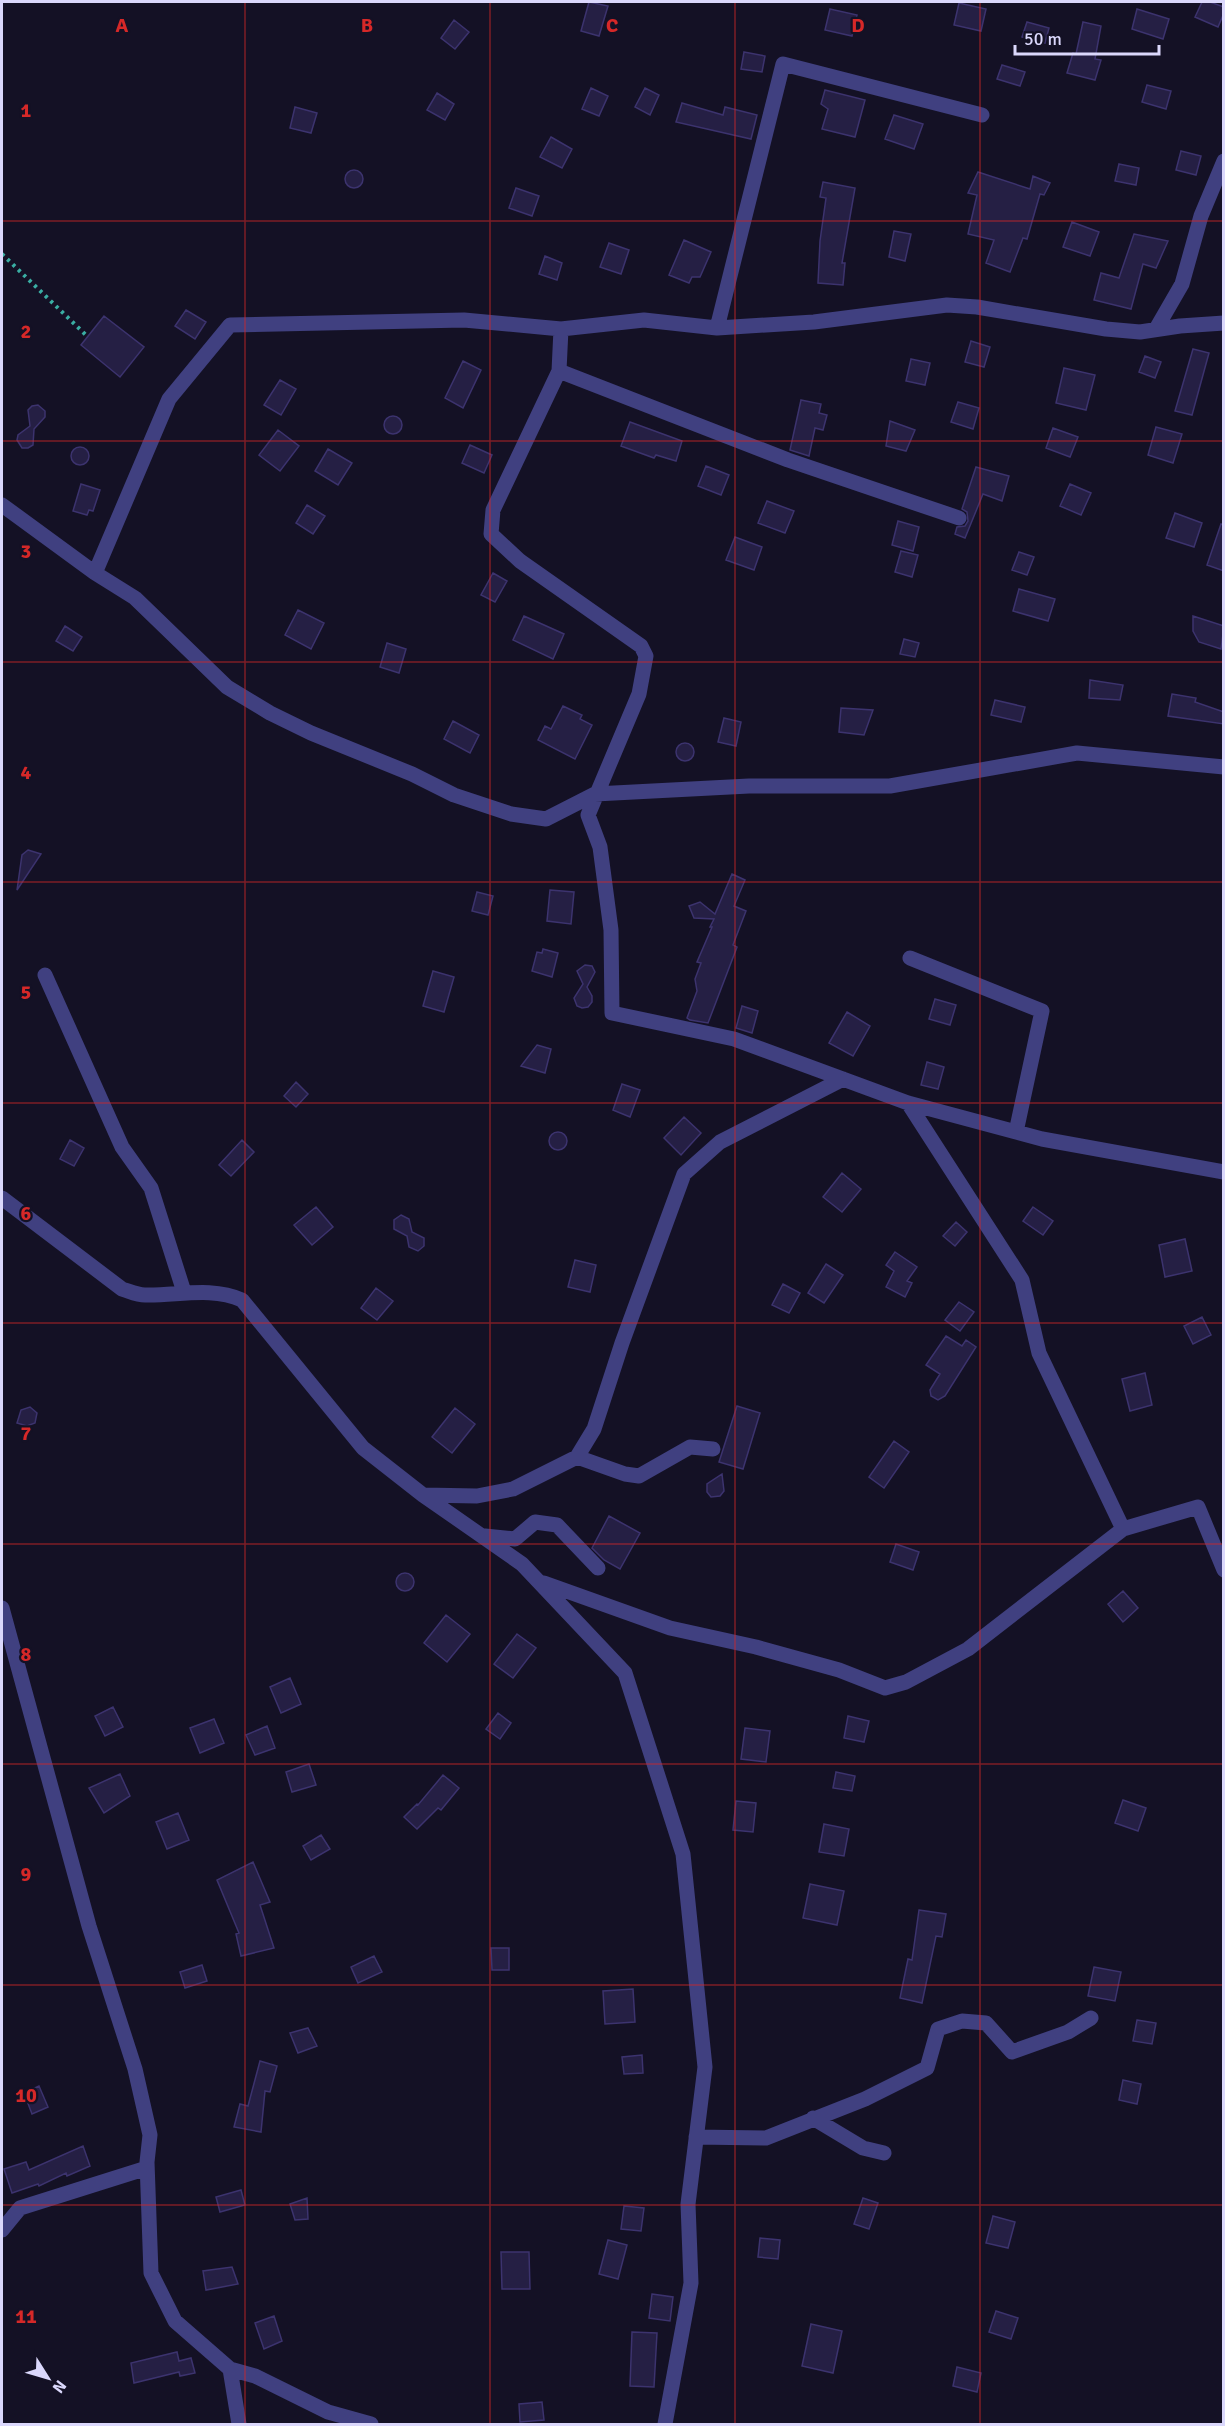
<svg xmlns="http://www.w3.org/2000/svg" width="1225" height="2426" font-family="Signika,sans-serif">
<style>
.building{fill:#251f44;stroke:#3c336e;stroke-width:1.5}
.lines{fill:none;stroke-linecap:round;stroke-linejoin:round}
.path{stroke:#3aaea3;stroke-width:4;stroke-dasharray:3 4.5;stroke-linecap:butt}
.minor{stroke:#404080;stroke-width:15}
.grid{fill:none;stroke:#d62828;stroke-width:1.5;stroke-opacity:0.55}
.grid-label{font-size:20px;text-anchor:middle;font-weight:bold;fill:#d62828;stroke:#141125;stroke-width:4.5;stroke-linejoin:round;paint-order:stroke}
</style>
<rect width="100%" height="100%" fill="#141125"/>
<!-- building -->
<path class="building" d="M589 2 608 6 599 36 581 31Z
M1202 2H1210L1224 7V13L1218 27 1195 17Z
M959 3 986 9 981 31 954 25Z
M830 9 857 15 852 36 825 30Z
M1137 9 1169 19 1163 39 1132 29Z
M454 20 469 32 455 49 441 38Z
M1027 22 1049 28 1045 43 1022 37Z
M1083 22 1101 26 1095 59 1101 60 1095 80 1067 73 1073 53 1076 54Z
M744 52 765 56 762 72 741 69Z
M1002 65 1025 72 1020 86 997 79Z
M1147 85 1171 91 1166 109 1142 102Z
M591 88 608 96 599 116 582 109Z
M645 88 659 95 650 115 635 107Z
M825 90 865 100 855 137 822 129 828 109 821 104Z
M437 93 454 104 445 120 427 110Z
M682 103 723 115 725 107 757 115 751 139 676 122Z
M295 107 317 113 311 133 290 128Z
M894 115 923 124 914 149 885 139Z
M551 137 572 149 562 168 540 157Z
M1181 151 1201 156 1196 175 1176 170Z
M1119 164 1139 168 1136 185 1115 181Z
M345 179a9 9 0 1 1 18 0a9 9 0 1 1-18 0Z
M978 172 1030 189 1033 176 1050 183 1044 195 1040 194 1027 239 1023 238 1010 272 986 263 994 240 968 234 977 195 968 193Z
M823 182 855 188 842 263H845L843 285 818 283 820 241 826 198 820 197Z
M516 188 539 196 532 216 509 208Z
M1072 222 1099 232 1090 256 1063 247Z
M894 231 911 234 905 261 889 257Z
M1134 234 1168 241 1156 268 1143 264 1131 309 1094 300 1101 273 1119 278Z
M684 240 711 252 700 277H692L689 283 669 275Z
M609 243 629 250 621 274 600 267Z
M545 256 562 263 557 280 539 274Z
M186 310 206 322 195 339 175 326Z
M104 316 144 347 120 377 81 345Z
M971 341 990 347 984 367 965 362Z
M1193 349 1209 353 1192 415 1175 411Z
M1145 356 1161 362 1155 378 1139 372Z
M911 359 930 363 925 385 906 381Z
M463 361 481 370 463 408 445 398Z
M1064 368 1095 375 1086 410 1056 403Z
M280 380 296 389 281 415 264 405Z
M801 400 821 404 819 413 827 415 823 430 815 428 809 456 790 450Z
M958 402 979 408 973 429 951 422Z
M38 405 45 411V417L34 429 33 445 28 448H22L17 440 18 435 30 426 28 410 32 406Z
M384 425a9 9 0 1 1 18 0a9 9 0 1 1-18 0Z
M890 421 915 430 906 451 886 446Z
M630 422 682 441 676 461 656 455 654 458 621 446Z
M1156 427 1182 434 1173 463 1148 455Z
M1053 428 1078 437 1070 457 1046 448Z
M278 430 299 446 280 471 259 455Z
M470 445 492 455 484 473 462 463Z
M71 456a9 9 0 1 1 18 0a9 9 0 1 1-18 0Z
M328 449 352 463 338 485 315 471Z
M706 466 729 475 721 495 698 486Z
M976 467 1009 476 1002 501 983 494 965 538 955 534 957 527 965 526 968 521 967 512 962 509Z
M81 484 100 490 93 511 89 510 87 515 73 511Z
M1070 484 1091 493 1081 515 1060 506Z
M767 501 794 511 785 533 758 523Z
M307 505 325 516 313 534 296 523Z
M1175 513 1202 523 1194 547 1166 538Z
M898 521 919 527 913 551 892 545Z
M1221 524 1224 525V571L1207 565Z
M735 537 762 547 754 570 726 560Z
M901 551 918 555 912 577 895 572Z
M1019 552 1034 557 1027 575 1012 570Z
M493 573 507 581 495 602 481 595Z
M1019 589 1055 599 1048 621 1013 611Z
M298 610 324 623 311 649 285 635Z
M524 616 564 634 553 659 513 640Z
M1193 616 1224 626 1221 649 1199 642 1193 631Z
M65 626 82 637 73 651 56 641Z
M904 639 919 643 915 657 900 654Z
M387 643 406 649 399 673 380 667Z
M1090 680 1123 685 1120 700 1089 698Z
M1172 694 1196 698 1195 702 1224 712V724L1168 716Z
M995 700 1025 707 1021 722 991 715Z
M563 706 582 715 580 719 592 725 575 759 538 740 545 726 551 729Z
M841 708 873 710 864 735 839 732Z
M724 718 741 722 736 746 718 742Z
M453 721 479 735 470 753 444 739Z
M676 752a9 9 0 1 1 18 0a9 9 0 1 1-18 0Z
M28 850 41 854 17 890 22 855Z
M732 874 745 880 734 906 746 911 733 945 737 947 708 1023 690 1020 687 1018 697 991 695 979 701 963 697 962 712 927H710L714 919 694 918 689 906 700 902 715 914Z
M550 890 574 892 571 924 547 921Z
M477 892 493 896 488 915 472 911Z
M543 949 558 953 552 977 532 971 537 952 542 953Z
M585 965 592 966 595 972 587 987 592 996V1002L588 1007 582 1008 577 1006 574 998 583 984 577 971Z
M433 971 454 977 444 1012 423 1006Z
M935 999 956 1005 950 1025 929 1019Z
M742 1006 758 1011 752 1033 736 1028Z
M847 1012 870 1026 853 1056 829 1043Z
M537 1045 551 1049 545 1073 521 1066Z
M927 1062 944 1067 938 1089 921 1085Z
M296 1082 308 1094 296 1107 284 1096Z
M622 1084 640 1090 630 1117 613 1110Z
M684 1117 701 1133 681 1155 664 1138Z
M549 1141a9 9 0 1 1 18 0a9 9 0 1 1-18 0Z
M70 1140 84 1148 74 1166 60 1159Z
M242 1140 254 1152 231 1176 219 1165Z
M842 1173 861 1189 842 1212 823 1197Z
M316 1207 333 1227 312 1245 294 1225Z
M1033 1207 1053 1221 1043 1235 1023 1221Z
M401 1215 409 1219 412 1232 424 1238V1246L418 1251 409 1247 407 1236 394 1229V1220Z
M956 1222 967 1232 955 1246 943 1236Z
M1185 1239 1192 1271 1165 1277 1159 1245Z
M895 1252 917 1267 907 1281 912 1283 905 1297 886 1287 894 1271 886 1265Z
M575 1260 596 1265 590 1292 568 1287Z
M826 1264 843 1275 824 1303 808 1293Z
M783 1284 800 1293 789 1313 772 1305Z
M376 1288 393 1301 377 1320 361 1308Z
M959 1302 974 1312 960 1331 945 1320Z
M1202 1317 1211 1335 1193 1344 1184 1326Z
M946 1336 962 1346 966 1340 976 1347 945 1396 938 1400 931 1396 930 1390 940 1374 926 1365Z
M1145 1373 1152 1405 1130 1411 1122 1379Z
M737 1406 760 1413 743 1469 719 1462Z
M30 1407 37 1413 35 1423 27 1426 17 1423 21 1410Z
M455 1408 475 1424 452 1453 432 1437Z
M894 1441 909 1452 884 1488 869 1477Z
M722 1474 724 1491 720 1496 711 1497 707 1492V1484Z
M609 1516 640 1533 620 1569 604 1560 592 1548Z
M896 1544 919 1552 913 1570 890 1562Z
M396 1582a9 9 0 1 1 18 0a9 9 0 1 1-18 0Z
M1123 1591 1138 1608 1123 1622 1108 1604Z
M446 1615 470 1634 447 1662 424 1643Z
M517 1634 536 1648 513 1678 494 1664Z
M290 1678 301 1704 281 1713 270 1687Z
M113 1707 123 1727 105 1736 95 1716Z
M498 1713 511 1723 500 1739 486 1729Z
M848 1716 869 1721 864 1742 844 1738Z
M214 1719 224 1743 200 1753 190 1728Z
M267 1726 275 1748 255 1755 246 1735Z
M745 1728 770 1731 766 1762 741 1759Z
M309 1764 316 1785 292 1792 286 1772Z
M836 1772 855 1776 852 1791 833 1788Z
M120 1774 130 1796 104 1813 89 1788Z
M443 1775 459 1788 441 1810 438 1808 417 1829 404 1817 417 1804 418 1805Z
M1123 1800 1146 1808 1138 1831 1115 1823Z
M736 1801 756 1803 753 1832 733 1830Z
M178 1813 189 1840 167 1849 156 1822Z
M824 1824 849 1829 844 1856 819 1852Z
M321 1835 330 1849 311 1860 303 1846Z
M253 1862 270 1902 260 1905 274 1948 241 1956 236 1934 239 1933 217 1880Z
M810 1884 844 1891 837 1925 803 1918Z
M919 1910 946 1914 942 1937 936 1936 922 2003 900 1998 908 1959 912 1960Z
M491 1948H509V1970H492Z
M374 1956 382 1972 358 1983 351 1967Z
M202 1965 207 1981 185 1988 180 1972Z
M1094 1967 1121 1972 1115 2001 1088 1996Z
M633 1989 635 2022 605 2024 603 1991Z
M1137 2020 1156 2023 1152 2044 1133 2041Z
M308 2028 317 2046 298 2053 290 2033Z
M642 2055 643 2073 624 2074 622 2057Z
M260 2061 277 2066 270 2092 265 2091 261 2132 234 2127 240 2104 248 2106Z
M1123 2080 1141 2084 1137 2104 1119 2100Z
M39 2086 48 2107 32 2114 24 2093Z
M83 2146 90 2166 67 2176 66 2173 39 2186 38 2184 12 2193 4 2169 26 2162 29 2170Z
M241 2190 245 2205 220 2212 216 2197Z
M307 2198 308 2219 295 2220 290 2204Z
M863 2198 878 2203 869 2229 854 2224Z
M624 2206 644 2208 641 2231 621 2229Z
M993 2216 1015 2222 1008 2248 986 2243Z
M760 2238 780 2240 778 2259 758 2257Z
M608 2240 627 2245 618 2279 599 2274Z
M501 2252H529L530 2289H502Z
M232 2267 238 2284 206 2290 203 2271Z
M652 2294 673 2297 670 2321 649 2318Z
M996 2311 1018 2318 1011 2339 989 2332Z
M274 2316 282 2341 264 2349 255 2323Z
M811 2324 842 2331 833 2373 802 2366Z
M632 2332 657 2333 654 2387 630 2386Z
M177 2352 179 2361 191 2358 195 2373 180 2376 179 2372 134 2383 131 2363Z
M957 2367 981 2373 977 2392 953 2386Z
M542 2402 544 2420 520 2422 519 2404Z"/>
<g class="lines">
<!-- path -->
<path class="path" d="M2 254 88 337"/>
<!-- minor -->
<path class="minor" d="M717 328 783 64 982 115
M561 329 559 371 493 510 491 534 520 561 641 646 646 656 639 694 588 815 600 847 611 930 612 1013 734 1039 908 1103 1042 1139 1224 1172
M1156 329 1182 284 1201 216 1224 161
M559 371 788 460 959 518
M2 505 95 573 169 399 230 325 464 320 561 329 644 320 717 328 814 322 947 305 977 307 1106 329 1140 332 1180 326 1224 323
M95 573 135 598 227 687 270 713 311 733 412 774 454 795 511 814 546 819 595 794 749 786H890L1077 753 1224 767
M910 958 1042 1011 1016 1132
M45 975 122 1147 151 1188 184 1292
M908 1103 1022 1280 1039 1353 1123 1529 1198 1507 1224 1570
M2 1198 122 1289C129 1291 137 1295 145 1295 177 1296 211 1286 242 1300L363 1448 423 1495 522 1564 625 1673 683 1854 705 2067 688 2204 691 2283 665 2424
M577 1457 625 1474 639 1476 690 1447 713 1449
M423 1495 477 1496 513 1489 577 1457 594 1429 622 1343 684 1174 720 1142 843 1079
M485 1536 515 1539 535 1522 557 1525 598 1568
M544 1583 670 1628 756 1647 839 1670 885 1688 906 1682 968 1649 1123 1529
M2 1608 89 1926 135 2069 150 2135 147 2162 151 2273 175 2321 230 2369 255 2376 328 2412 371 2424
M813 2118 863 2148 884 2153
M696 2137 766 2138 865 2099 927 2068 938 2029 962 2021 986 2023 1012 2052 1068 2032 1091 2018
M2 2230 20 2208 147 2168
M230 2369 239 2424"/>
</g>
<!-- grid -->
<path class="grid" d="M245 2V2424M490 2V2424M735 2V2424M980 2V2424M2 221H1224M2 441H1224M2 662H1224M2 882H1224M2 1103H1224M2 1323H1224M2 1544H1224M2 1764H1224M2 1985H1224M2 2205H1224"/>
<g class="grid-label">
<text x="122" y="32">A</text>
<text x="367" y="32">B</text>
<text x="612" y="32">C</text>
<text x="858" y="32">D</text>
<text x="26" y="117">1</text>
<text x="26" y="338">2</text>
<text x="26" y="558">3</text>
<text x="26" y="779">4</text>
<text x="26" y="999">5</text>
<text x="26" y="1220">6</text>
<text x="26" y="1440">7</text>
<text x="26" y="1661">8</text>
<text x="26" y="1881">9</text>
<text x="26" y="2102">10</text>
<text x="26" y="2323">11</text>
</g>
<!-- border -->
<rect width="1225" height="2426" fill="none" stroke="#dbd8fc" stroke-width="6"/>
<!-- north arrow -->
<g transform="translate(48 2378) rotate(127)" stroke="#141125" stroke-width="4.5" paint-order="stroke">
<path d="M0-4.5L10 22L0 15L-10 22Z" fill="#dbd8fc"/>
<text y="-9" font-size="16" font-weight="bold" text-anchor="middle" fill="#dbd8fc">N</text>
</g>
<!-- scale -->
<path d="M1015 45v9h144v-9" fill="none" stroke="#dbd8fc" stroke-width="3"/>
<text x="1024" y="45" font-size="18" fill="#dbd8fc" stroke="#141125" stroke-width="4.5" paint-order="stroke">50 m</text>
</svg>
